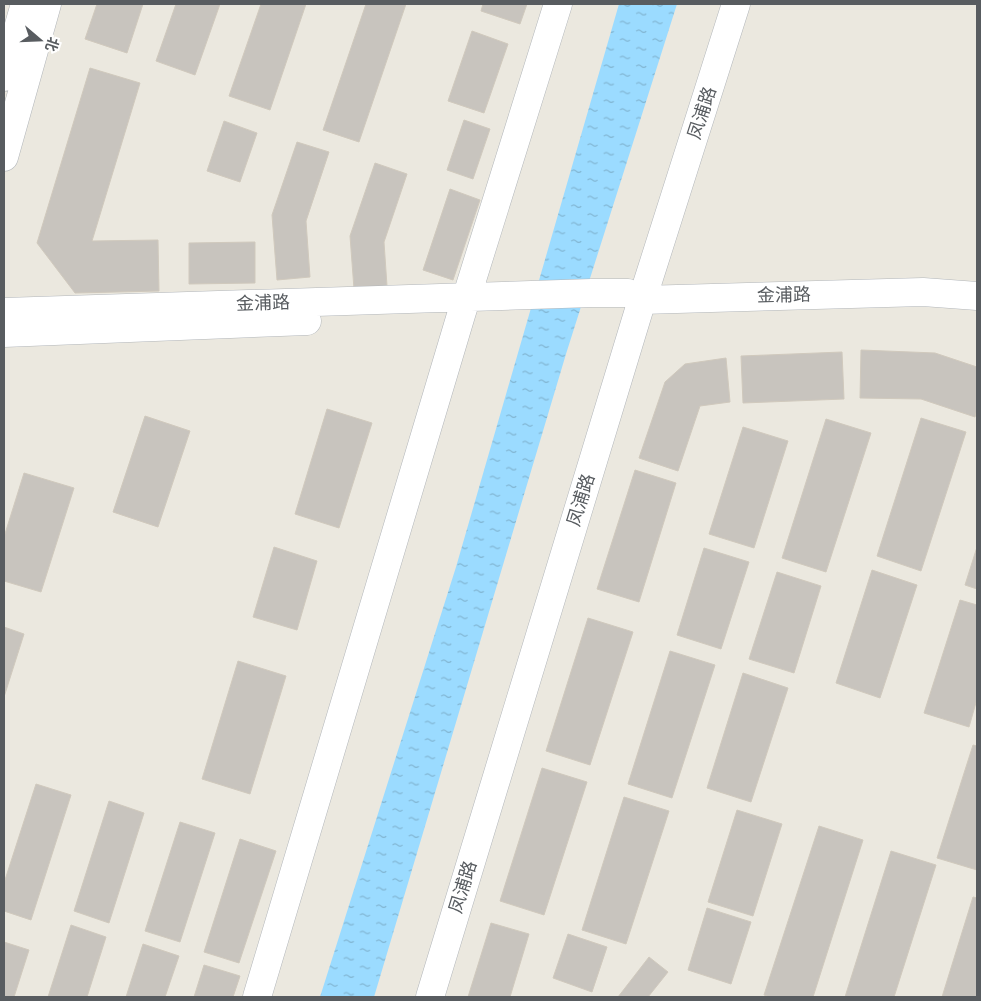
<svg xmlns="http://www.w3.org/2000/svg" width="981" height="1001" font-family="'PT Sans','Noto Sans SC',sans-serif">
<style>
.water{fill:url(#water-ripples)}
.building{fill:#c8c4be;stroke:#d0c9bd}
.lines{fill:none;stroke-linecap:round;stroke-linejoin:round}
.minor-casing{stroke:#b2b6ba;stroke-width:29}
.minor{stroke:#fff;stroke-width:28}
.labels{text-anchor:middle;stroke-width:4;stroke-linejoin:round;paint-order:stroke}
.street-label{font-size:18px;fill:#585c60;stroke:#fff}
</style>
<defs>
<pattern id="water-ripples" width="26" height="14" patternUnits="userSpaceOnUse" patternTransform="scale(1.25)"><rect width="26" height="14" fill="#9bdbff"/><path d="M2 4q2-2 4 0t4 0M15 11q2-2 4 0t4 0" fill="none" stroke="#81b5d2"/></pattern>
</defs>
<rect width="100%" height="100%" fill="#ebe8df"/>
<!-- water -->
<path class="water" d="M619 4H677L566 354 374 997H320L456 567Z"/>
<!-- building -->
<path class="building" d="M97 4H143L127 53 85 39Z
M176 4H220L195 75 156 61Z
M261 4H306L270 110 229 96Z
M366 4H406L359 142 323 130Z
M483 4H527L520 24 481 11Z
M472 31 508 44 484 113 448 101Z
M90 68 140 83 92 241 158 240 159 291 75 293 37 243Z
M464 120 490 129 473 179 447 170Z
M224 121 257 133 240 182 207 171Z
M297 142 329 152 306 221 310 277 277 280 272 215Z
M375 163 407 174 384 242 387 286 354 289 350 236Z
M450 189 480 200 453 280 423 270Z
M255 242V283L189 284V243Z
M861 350 935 353 977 367V409L975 417 921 399 860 398Z
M842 352 844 399 743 403 741 356Z
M726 358 730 402 700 406 678 471 639 458 665 382 685 364Z
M327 409 372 423 339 528 295 514Z
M145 416 190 431 158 527 113 512Z
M921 418 966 432 921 571 877 556Z
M826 419 871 433 826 572 782 558Z
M743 427 788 441 754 548 709 534Z
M635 470 676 483 639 602 597 589Z
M24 473 74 488 41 592 4 581V537Z
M274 547 317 561 297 630 253 617Z
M977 547V589L965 585Z
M704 548 749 562 721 649 677 635Z
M872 570 917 585 880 698 836 683Z
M777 572 821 586 794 673 749 659Z
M960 600 977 605V699L969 727 924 713Z
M588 618 633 632 590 765 546 751Z
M4 627 24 634 4 697Z
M670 651 715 665 672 798 628 784Z
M238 661 286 676 250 794 202 779Z
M743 673 788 688 751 802 707 788Z
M973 745 977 746V870L937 858Z
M542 768 587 782 544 915 500 901Z
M36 784 71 795 31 920 4 911V883Z
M624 797 669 811 626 944 582 930Z
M109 801 144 813 109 923 74 911Z
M737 810 782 824 753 916 708 902Z
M180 822 215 833 180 942 145 931Z
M819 826 863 840 813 997H770L764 995Z
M240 839 276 851 239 963 204 952Z
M891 851 936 865 894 997H845Z
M973 897 977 898V997H942Z
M707 908 751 922 731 984 688 970Z
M491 923 529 934 510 997H468Z
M71 925 106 937 87 997H48Z
M568 934 607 947 592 992 553 978Z
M4 942 29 950 14 997H4Z
M143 944 179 956 165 997H126Z
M649 957 668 972 648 997H618Z
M204 965 240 976 233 997H194Z"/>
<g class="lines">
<defs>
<path id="minor" d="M4 77 25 4
M4 157 47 4
M4 312 592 293H628L642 300 923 292 977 296
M4 333 307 321
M257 997 461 315 558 4
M430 997 642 300 736 4"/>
</defs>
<!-- minor casing -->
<use href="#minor" class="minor-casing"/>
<!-- minor -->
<use href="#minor" class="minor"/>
</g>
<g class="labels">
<!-- street labels -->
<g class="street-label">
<text transform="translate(702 113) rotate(-72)" y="6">凤浦路</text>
<text transform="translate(784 295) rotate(-1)" y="6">金浦路</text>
<text transform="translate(263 303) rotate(-2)" y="6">金浦路</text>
<text transform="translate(581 500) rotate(-73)" y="6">凤浦路</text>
<text transform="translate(463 887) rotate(-73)" y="6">凤浦路</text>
</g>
</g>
<!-- border -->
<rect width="981" height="1001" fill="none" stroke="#585c60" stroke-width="10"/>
<!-- north arrow -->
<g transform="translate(40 40) rotate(109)" stroke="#ffffff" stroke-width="4" paint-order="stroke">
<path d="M0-4L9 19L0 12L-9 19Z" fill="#585c60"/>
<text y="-8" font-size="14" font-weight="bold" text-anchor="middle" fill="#585c60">北</text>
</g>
</svg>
